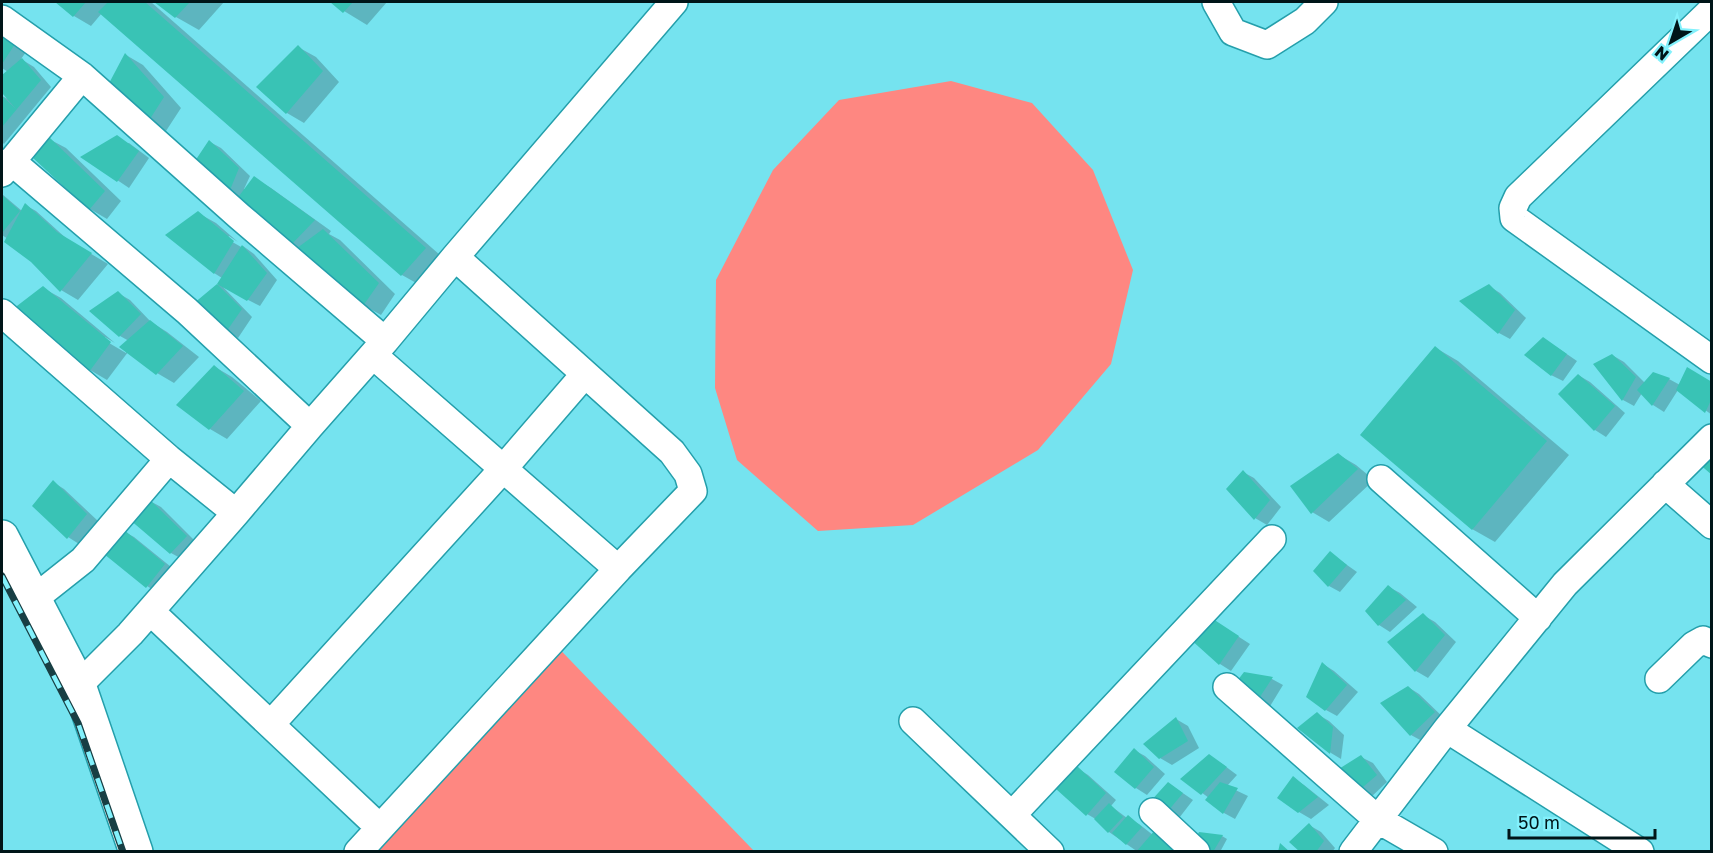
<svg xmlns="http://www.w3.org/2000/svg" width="1713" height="853" font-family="'Golos Text',sans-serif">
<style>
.green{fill:#fe8781}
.shadow{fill:#0003}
.building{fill:#39c3b5}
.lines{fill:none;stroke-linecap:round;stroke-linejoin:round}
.minor-casing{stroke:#249fab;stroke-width:30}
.major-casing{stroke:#249fab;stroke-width:36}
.minor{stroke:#fff;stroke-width:27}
.major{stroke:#fff;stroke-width:33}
.rail-casing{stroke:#183f44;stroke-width:7}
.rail{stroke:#83f1fc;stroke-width:4.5;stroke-dasharray:14;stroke-linecap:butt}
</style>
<rect width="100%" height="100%" fill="#75e3ef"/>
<!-- green -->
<path class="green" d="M951 81 1032 103 1093 170 1133 270 1111 364 1038 450 913 525 818 531 737 460 715 388 716 280 773 170 839 100Z
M545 634 754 851 344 852Z"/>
<!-- shadow -->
<path class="shadow" d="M57 2H151L448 262 425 288 402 275 102 13 91 26 74 16Z
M157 2H224L199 30 176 17Z
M332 2H387L367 25 344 11Z
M2 31 26 52 21 59 34 67 51 87 4 144 2 142V96L10 100 2 90V77L8 72 2 68Z
M298 47 316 57 339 82 304 123 287 113 258 87Z
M126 55 143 65 181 108 166 131 149 121Z
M49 139 66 148 121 201 107 219 90 209Z
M210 142 221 148 250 176 244 189H245L254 178 271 188 331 231 329 234 340 240 395 294 381 315 363 305 228 194Z
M129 143 149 158 129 188 83 157Z
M2 194 22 211 25 205 36 211 68 240 108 264 78 300 61 290 8 239 2 235Z
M198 213 216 223 238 242 229 236 227 239 243 248V246L254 254 277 280 260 306 223 287 252 317 238 338 227 331 196 304 218 285 222 278 214 273Z
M1489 286 1500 293 1526 318 1510 339 1499 333 1462 301Z
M43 288 61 298 115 343 105 337 104 340 126 353 129 341 120 336 118 293 130 300 151 322 167 332 199 357 174 383 157 373 128 352 107 380 90 370Z
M1555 346 1577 361 1563 381 1551 375Z
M1436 348 1458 361 1569 455 1495 542 1472 529Z
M1612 355 1624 362 1645 383 1669 379 1680 385 1712 383V415L1678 390 1664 412 1653 405 1642 393 1634 406 1623 400 1595 365Z
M215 367 232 377 261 401 227 439 210 429Z
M1578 375 1590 382 1625 413 1606 437 1595 430 1560 394Z
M1339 455 1356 465 1374 480 1329 522 1312 512Z
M1243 472 1254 478 1281 507 1267 525 1255 518 1228 489Z
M53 482 64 489 98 521 79 544 68 537Z
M150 501 161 507 197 543 182 559 171 553Z
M123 531 134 537 176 571 158 593 147 586Z
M1330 553 1357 572 1340 592 1329 586Z
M1389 587 1400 593 1417 607 1390 632 1379 625 1367 611Z
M1423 615 1435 622 1456 642 1428 678 1416 671 1389 642Z
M1222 626 1250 644 1231 671 1220 664 1191 638Z
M1323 664 1334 671 1358 692 1337 716 1326 710Z
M1245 673 1272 679 1283 685 1269 708 1257 702Z
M1408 687 1419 694 1445 719 1422 741 1411 735Z
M1317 714 1329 721 1344 735 1341 759 1331 753 1299 728Z
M1176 719 1188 726 1199 748 1172 765 1160 758Z
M1134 750 1145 756 1165 774 1147 795 1136 788Z
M1361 757 1373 763 1387 782 1369 799 1357 792Z
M1221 763 1237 775 1227 786 1248 796 1235 819 1224 813 1209 798 1182 778Z
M1077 768 1088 775 1116 800 1111 806 1127 818 1139 824 1153 835 1189 852H1138L1109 832 1099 821 1087 814Z
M1293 778 1304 785 1329 805 1311 819 1299 812Z
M1168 783 1193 800 1176 822 1164 816Z
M1309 825 1321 832 1335 848 1332 852H1302Z
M1222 836 1227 839 1220 852H1207Z"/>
<!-- building -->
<path class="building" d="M55 2H86L73 17Z
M108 2H145L426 248 401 276 98 12Z
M154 2H190L175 18Z
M330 2H353L343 13Z
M2 32 15 44 2 64Z
M298 45 323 71 286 114 256 87Z
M125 53 164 97 148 122 106 89Z
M22 58 41 80 2 127V96L16 109 2 93V75Z
M117 135 139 151 117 182 80 157Z
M49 137 105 191 89 210 33 158Z
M209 140 239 168 228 195 191 167Z
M254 176 315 220 290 246 236 200Z
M2 195 20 211 2 233Z
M25 203 57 232 92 253 60 292 31 262 4 242Z
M198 211 234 241 214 274 165 235Z
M323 229 379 283 363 306 293 251Z
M242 245 267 273 247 301 217 284Z
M217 284 242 309 226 332 193 304Z
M1489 284 1515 310 1498 334 1459 301Z
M43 286 111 342 89 372 13 309Z
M118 291 141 314 119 337 89 311Z
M150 320 183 346 156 375 119 347Z
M1543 337 1567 354 1551 376 1524 355Z
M1435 346 1547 441 1472 530 1360 435Z
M1612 354 1636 377 1622 401 1593 364Z
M214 365 244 391 209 430 176 405Z
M1687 367 1712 382V398L1705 413 1676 390Z
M1653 372 1670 378 1652 406 1637 390Z
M1578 374 1615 406 1594 431 1558 394Z
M1712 446V475L1698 463Z
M1338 453 1358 469 1311 514 1290 486Z
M1243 470 1270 500 1254 520 1226 489Z
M53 480 87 514 67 539 32 506Z
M149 499 187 536 170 554 129 519Z
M123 529 165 564 146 588 104 554Z
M1330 551 1347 565 1328 587 1313 571Z
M1388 585 1406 600 1378 626 1365 611Z
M1423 613 1445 635 1415 672 1387 642Z
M1210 617 1239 636 1219 665 1189 638Z
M1322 662 1347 685 1325 711 1306 697Z
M1244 672 1273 677 1256 703 1234 685Z
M1408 686 1435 712 1410 736 1380 703Z
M1317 712 1333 727 1330 754 1297 728Z
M1176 717 1188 741 1159 759 1143 744Z
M1134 748 1154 767 1135 789 1114 772Z
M1209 754 1227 767 1201 795 1180 779Z
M1361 755 1377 775 1356 793 1334 772Z
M1077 766 1106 793 1086 816 1056 789Z
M1293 776 1318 797 1298 813 1277 798Z
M1168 782 1183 793 1163 817 1149 803Z
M1220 782 1238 788 1223 814 1205 800Z
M1109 803 1123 817 1108 833 1094 819Z
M1128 815 1142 827 1126 845 1112 833Z
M1162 822 1182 840 1172 852H1136Z
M1309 823 1324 841 1316 852H1300L1289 842Z
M1199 832 1223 835 1213 852H1205L1194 842Z
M1280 843 1290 852H1278Z"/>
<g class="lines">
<defs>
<path id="minor" d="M1216 2 1233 32 1267 45 1305 21 1324 2
M1712 10 1518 197 1513 208 1514 218 1712 360
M2 19 82 76 239 216 385 341
M11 161 187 311 310 426
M2 173 82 76
M2 313 169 459 236 513
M373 355 618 569
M1381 479 1538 618
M1665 484 1712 525
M35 598 83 560 169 459
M150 611 380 828
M1659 679 1694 645 1703 640 1712 644
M79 685 130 634 236 513 310 426 385 341 455 257 674 2
M1227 687 1377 819 1434 852
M913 721 1050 852
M271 724 503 469 585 374
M1447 729 1640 852
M1153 812 1196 852
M1012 815 1272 539
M358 852 618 569 693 491 688 474 672 452 455 257
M1353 852 1447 729 1565 584 1712 438"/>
<path id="major" d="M2 537 79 685 136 852"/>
</defs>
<!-- minor casing -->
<use href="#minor" class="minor-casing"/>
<!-- major casing -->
<use href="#major" class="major-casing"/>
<!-- minor -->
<use href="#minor" class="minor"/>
<!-- major -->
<use href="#major" class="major"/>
<defs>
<path id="rail" d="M2 576 78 723 123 852"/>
</defs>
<!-- rail casing -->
<use href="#rail" class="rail-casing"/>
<!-- rail -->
<use href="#rail" class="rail"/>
</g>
<!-- border -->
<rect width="1713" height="853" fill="none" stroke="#001518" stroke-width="6"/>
<!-- north arrow -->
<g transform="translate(1671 42) rotate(219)" stroke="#83f1fc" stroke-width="4.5" paint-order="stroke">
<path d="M0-4.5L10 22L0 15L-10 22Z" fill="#001518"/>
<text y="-9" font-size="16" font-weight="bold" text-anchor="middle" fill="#001518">N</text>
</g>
<!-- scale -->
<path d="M1509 829v9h146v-9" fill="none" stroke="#001518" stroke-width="3"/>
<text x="1518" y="829" font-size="18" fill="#001518" stroke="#83f1fc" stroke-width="4.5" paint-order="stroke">50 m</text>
</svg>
